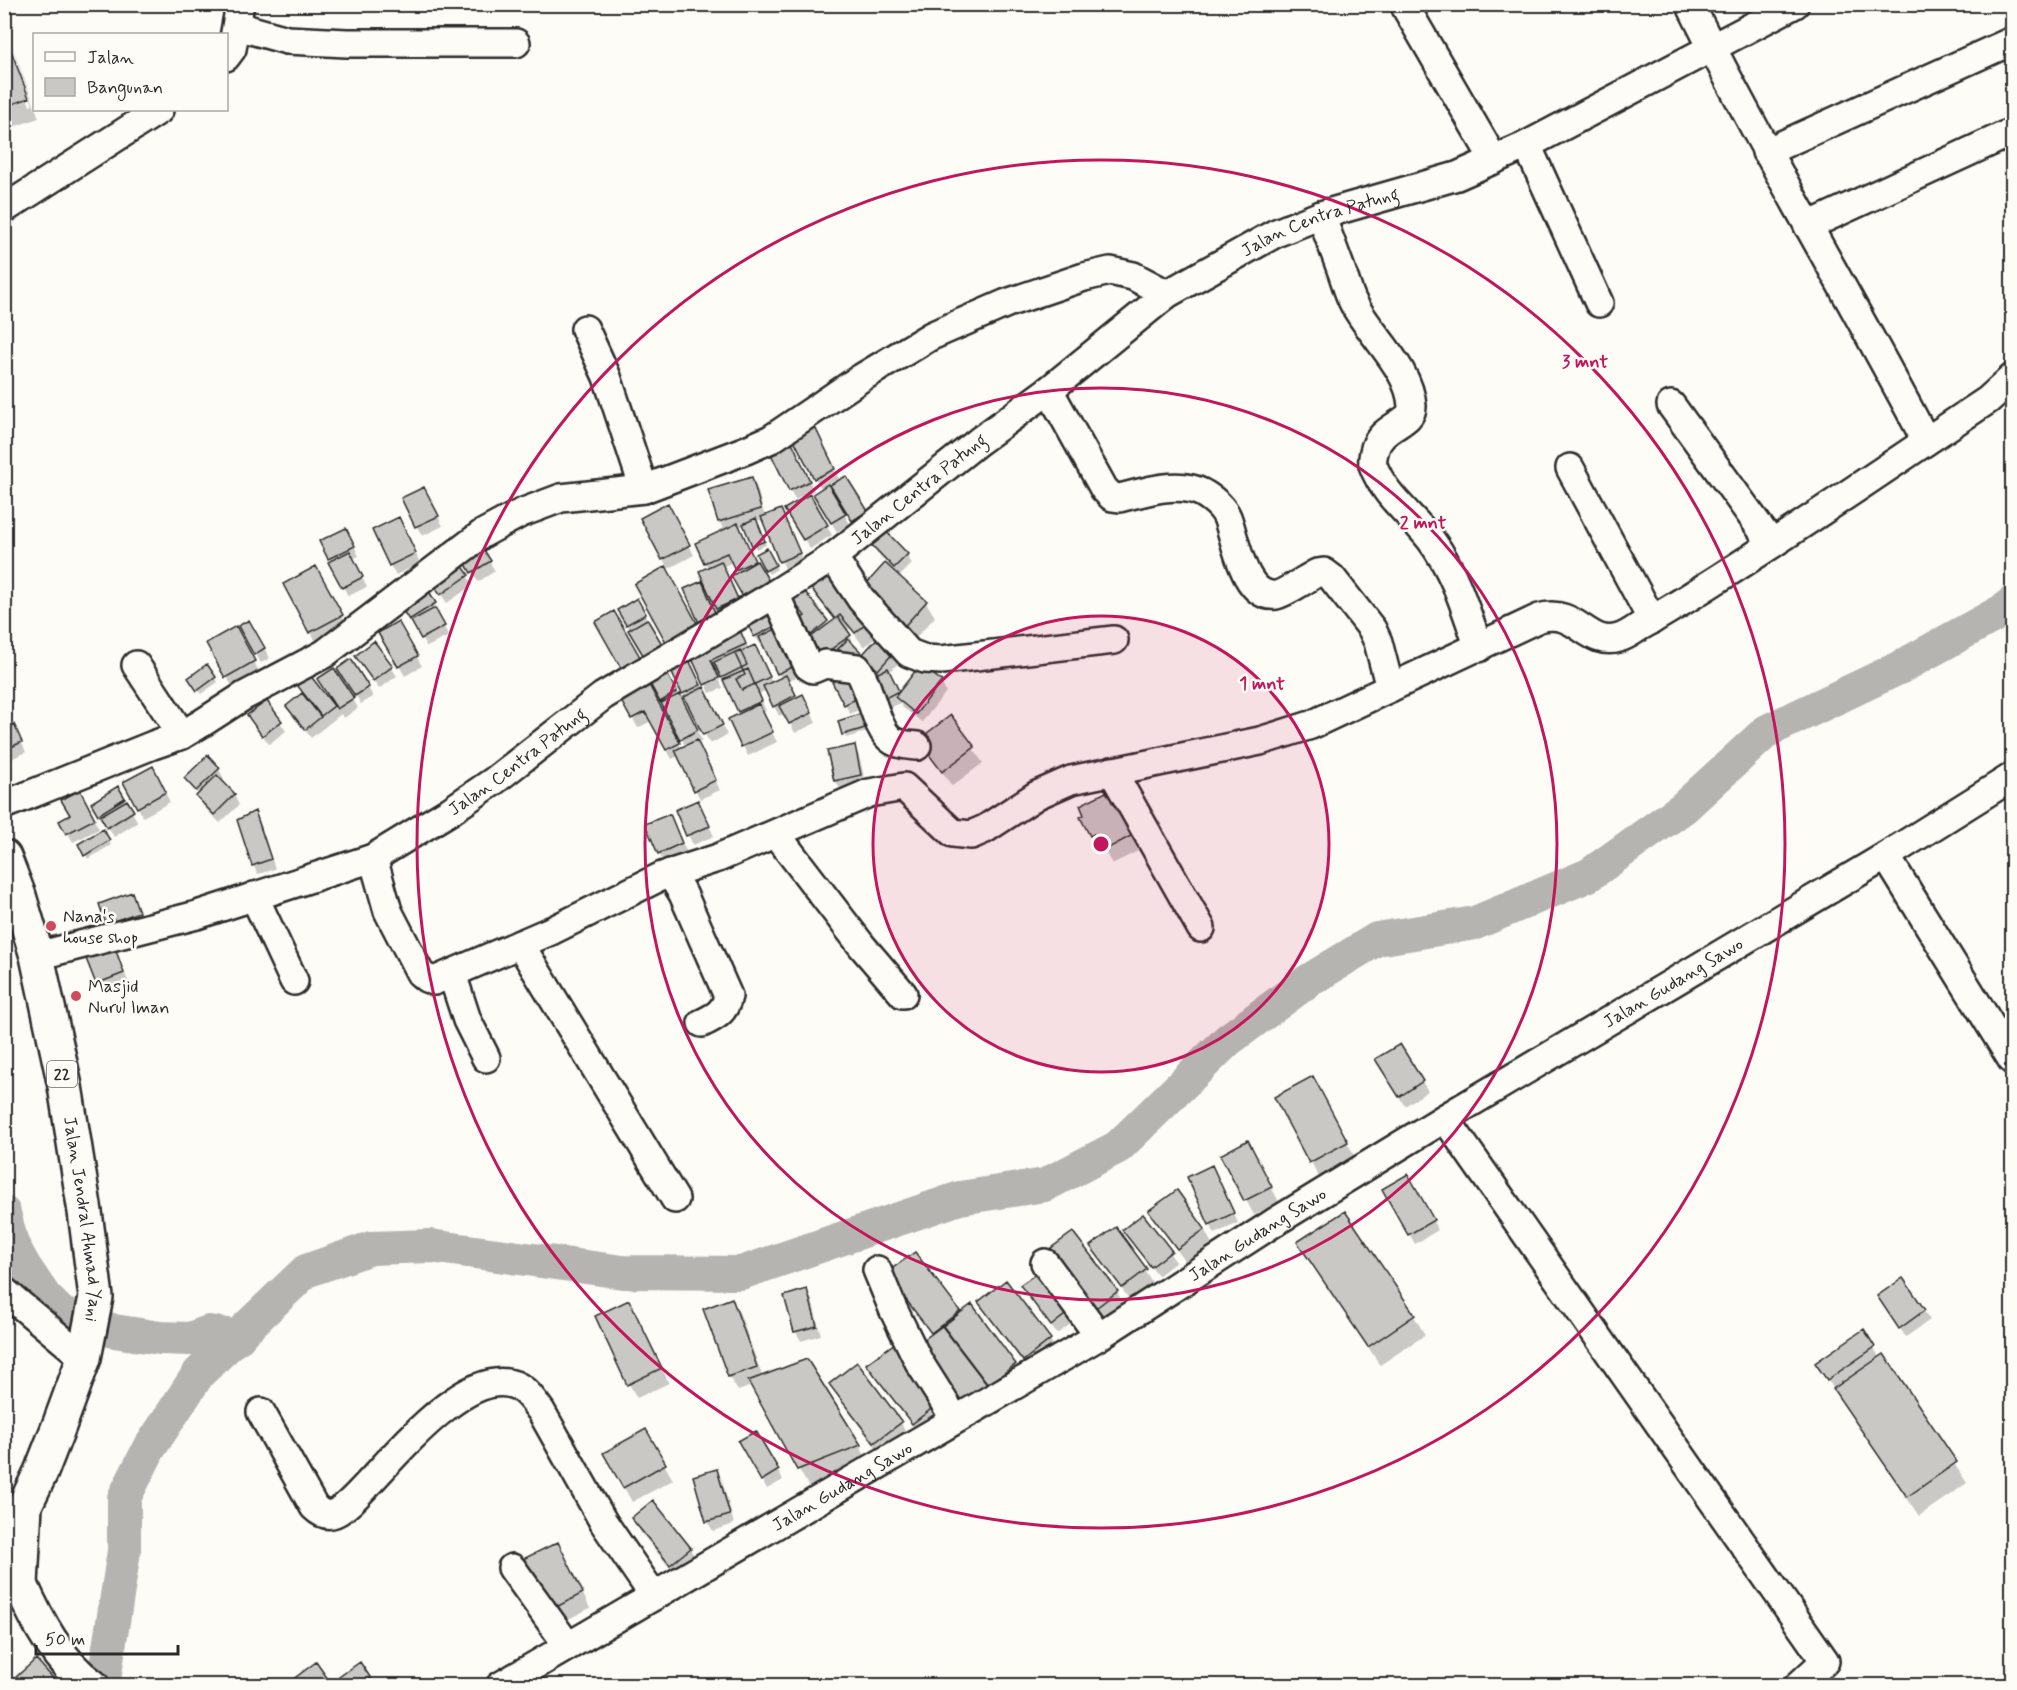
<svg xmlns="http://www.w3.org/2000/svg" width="2017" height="1690" font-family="Mynerve,sans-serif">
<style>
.shadow{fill:#0003}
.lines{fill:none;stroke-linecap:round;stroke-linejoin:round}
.river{stroke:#b5b4b1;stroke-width:34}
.building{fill:#c9c8c4;stroke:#2b2b2b;stroke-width:1.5}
.minor-casing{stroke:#2b2b2b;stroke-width:32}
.major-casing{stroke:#2b2b2b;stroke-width:38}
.highway-casing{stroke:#2b2b2b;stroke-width:38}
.minor{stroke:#fdfcf7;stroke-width:27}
.major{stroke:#fdfcf7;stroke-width:33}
.highway{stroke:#fdfcf7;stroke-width:33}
.ring{fill:none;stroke:#c2185b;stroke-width:3}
.poi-dot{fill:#d1495b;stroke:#fdfcf7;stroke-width:2}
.labels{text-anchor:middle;stroke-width:5;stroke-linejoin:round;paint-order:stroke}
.shield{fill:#fdfcf7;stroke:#6a6a68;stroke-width:1.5}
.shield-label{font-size:16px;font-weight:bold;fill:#2b2b2b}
.street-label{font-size:18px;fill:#2b2b2b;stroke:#fdfcf7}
.poi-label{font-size:18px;fill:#2b2b2b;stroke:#fdfcf7;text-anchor:start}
.centre{fill:#c2185b;stroke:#fdfcf7;stroke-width:3}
.ring-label{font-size:18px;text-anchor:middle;font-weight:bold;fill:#c2185b;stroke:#fdfcf7;stroke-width:5;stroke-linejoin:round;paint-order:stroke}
</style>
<rect width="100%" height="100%" fill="#fdfcf7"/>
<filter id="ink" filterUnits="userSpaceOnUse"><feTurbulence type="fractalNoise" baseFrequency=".0167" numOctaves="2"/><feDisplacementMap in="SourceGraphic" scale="12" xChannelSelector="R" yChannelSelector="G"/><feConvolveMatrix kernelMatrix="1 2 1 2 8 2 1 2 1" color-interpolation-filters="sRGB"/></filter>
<g filter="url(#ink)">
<!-- shadow -->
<path class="shadow" d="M4 24 39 118 4 130V36L30 106 33 105Z
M819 439 839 479 826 485 850 524 837 532 815 494 822 490 815 478Z
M796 453 814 491 795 500 790 490Z
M846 478 872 521 859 529 832 486Z
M751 479 757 488 765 517 781 510 804 563 786 571 763 519 756 521 766 545 756 549 745 525 738 527 756 564 773 591 750 605 733 577 739 574 733 562 722 567 742 609 723 618 701 572 709 569 705 563 725 531 719 521Z
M809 496 832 535 810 549 786 510Z
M429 498 443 526 422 536 403 499Z
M673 514 694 555 666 570 705 640 675 656 636 584 667 567 663 559Z
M404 528 420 563 396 575 390 565Z
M881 528 907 555 912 564 899 577 926 602 935 617 909 645 860 593 887 563 874 550 869 540Z
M351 539 359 556 352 559 367 587 348 596 321 542Z
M479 544 495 571 478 582 462 554Z
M766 550 777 569 769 574 758 555Z
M827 568 878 636 864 647 850 628 847 631 855 645 853 646 862 656 881 636 901 660 889 673 899 694 941 682 946 692 922 722 902 707 900 703 888 709 882 699 879 674 869 664 826 666 813 638 801 621 806 617 792 598 801 590 829 626 836 621 817 598 809 583Z
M467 576 473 585 447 603 436 587Z
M324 582 350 630 319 647 285 585Z
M425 588 440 613 437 615 449 636 427 647 400 603Z
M637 600 666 654 649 664 619 610Z
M768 611 803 674 788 681 797 699 808 705 816 723 795 733 785 713 779 716 766 690 759 694 766 711 762 713 777 742 748 756 730 720 741 715 718 668 715 670 723 688 710 693 692 654 740 632 749 649 760 656 772 683 781 679 764 644 761 645 755 636Z
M614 613 644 667 628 676 597 622Z
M249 622 270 658 261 663 240 627Z
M397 623 422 666 405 676 380 633Z
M235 628 259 671 232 686 208 643Z
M357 657 391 667 397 676 379 689Z
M207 666 218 682 201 694 193 683Z
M671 668 693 669 727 735 710 744Z
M666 674 702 740 697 743 720 790 700 799 679 756 672 759 651 721 638 728 622 699 647 686 682 749 686 747 651 683Z
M848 676 864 707 850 714 834 683Z
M345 678 368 687 373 697 361 704Z
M304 694 329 700 353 699 358 708 344 718 341 714 311 738 288 707Z
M4 701 8 708 4 711Z
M267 703 286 731 269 744 255 725Z
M951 717 983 763 952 786 920 740Z
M862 720 866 732 846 738 844 734Z
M4 730 18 735 26 752 7 761 4 756Z
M854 746 859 756 866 784 841 790 835 781 829 752Z
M152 768 170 802 143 817 125 783Z
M219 769 224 779 221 782 234 795 239 805 220 823 203 806 199 795 186 778Z
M117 788 138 822 114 837 93 803Z
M79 792 99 829 73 842 61 821 72 816Z
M698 802 714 836 693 845 677 811Z
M1116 807 1138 851 1112 864 1103 848 1100 849 1091 835Z
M255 813 260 822 275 869 258 874 253 865Z
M674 825 687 853 664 863 659 853Z
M103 831 111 845 88 859 80 845Z
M131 893 143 921 113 933 107 923Z
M113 947 129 983 102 993 97 983Z
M1399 1046 1428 1091 1405 1106 1382 1069Z
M1320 1092 1355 1157 1319 1177 1276 1097Z
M1222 1156 1256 1157 1279 1202 1254 1215Z
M1217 1176 1238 1223 1215 1234 1210 1224Z
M1407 1176 1438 1230 1415 1244 1384 1189Z
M1150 1211 1204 1229 1212 1244 1186 1263Z
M1143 1216 1176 1262 1158 1276 1130 1240Z
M1115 1229 1154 1285 1131 1302 1092 1247Z
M1299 1243 1414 1316 1425 1335 1380 1365Z
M1053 1249 1117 1292 1125 1306 1106 1321 1062 1263Z
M1039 1273 1075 1321 1057 1334 1022 1286Z
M1903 1280 1930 1320 1906 1337 1884 1306Z
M1006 1282 1050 1340 1058 1355 1032 1375 988 1317 980 1302Z
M897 1288 958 1312 1015 1364 1024 1379 968 1420 933 1336Z
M806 1291 812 1300 821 1335 801 1341 796 1332 786 1297Z
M731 1300 740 1314 763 1378 807 1361 871 1465 810 1489 752 1386 738 1391 729 1377Z
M629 1302 669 1383 637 1398 629 1384Z
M1874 1348 1880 1359 1883 1357 1967 1483 1919 1516 1823 1373Z
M868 1365 947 1417 921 1437 877 1379Z
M831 1384 901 1423 909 1437 883 1457 839 1399Z
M646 1431 673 1480 632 1502 605 1453Z
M756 1433 783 1480 767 1489 740 1442Z
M717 1471 722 1480 734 1524 713 1531 707 1521Z
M633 1518 690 1549 699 1563 679 1579 641 1533Z
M565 1558 590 1608 559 1624 550 1610Z"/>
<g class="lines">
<!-- river -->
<path class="river" d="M4 1213 12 1244 24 1266 45 1297 62 1314 114 1331 160 1338 190 1339 209 1332 239 1337
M103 1686 124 1551V1498L149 1449 199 1373 306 1271 371 1248 430 1246 623 1272 741 1273 960 1198 1045 1185 1118 1147 1228 1040 1308 981 1377 939 1475 923 1589 875 1683 808 1767 731 1899 668 2006 609 2012 603"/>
</g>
<!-- building -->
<path class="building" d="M4 32 29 98 4 107Z
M815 427 835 469 814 479 793 438Z
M792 442 810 481 789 491 770 452Z
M846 476 868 511 852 521 830 485Z
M752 477 761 509 718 522 708 490Z
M828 484 846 514 831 523 813 494Z
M424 487 439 516 415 527 401 498Z
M810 494 828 525 803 540 784 509Z
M668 503 690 545 662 560 640 518Z
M781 509 800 553 779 562 761 517Z
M399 517 416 553 389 566 372 530Z
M756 518 765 541 752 546 743 524Z
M738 523 755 561 735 570 727 553 704 563 695 543Z
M881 526 908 554 894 568 867 540Z
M346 528 355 546 328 559 319 541Z
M479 542 491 561 471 573 460 554Z
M767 548 776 565 765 571 756 554Z
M350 551 363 577 342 588 328 562Z
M457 558 469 575 440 595 429 578Z
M721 561 738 599 716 609 699 571Z
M757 561 769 581 743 597 731 576Z
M885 563 927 601 900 631 858 593Z
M316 566 343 615 309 633 283 584Z
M666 566 698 625 666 642 634 584Z
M828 566 871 620 855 633 840 615 835 619 807 583Z
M702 581 716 615 699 623 684 589Z
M426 586 436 603 409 620 398 603Z
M802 588 828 621 811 635 799 620 805 616 790 597Z
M637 598 646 614 626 625 617 610Z
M435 608 445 626 421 639 411 621Z
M769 609 777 625 754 637 746 621Z
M614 611 640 657 621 668 595 622Z
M838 617 851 635 820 657 807 640Z
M647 619 662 644 643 655 628 630Z
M249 620 265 648 254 655 238 626Z
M398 621 418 656 398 667 378 633Z
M236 626 255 661 225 678 206 643Z
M780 627 799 664 777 674 759 637Z
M740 630 746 644 711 660 719 678 704 685 690 654Z
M881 634 897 649 878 670 862 655Z
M848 639 862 653 852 663 838 649Z
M374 641 393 666 373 681 355 656Z
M755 645 770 677 742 690 736 679 745 675 735 654Z
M740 650 747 665 721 678 714 662Z
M688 658 701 685 682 694 669 667Z
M351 659 369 687 355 696 337 669Z
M207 664 216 677 197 691 188 678Z
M920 665 942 681 916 714 895 697Z
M334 668 354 698 337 709 317 679Z
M888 668 899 691 881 700 870 677Z
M748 669 762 701 738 712 723 680Z
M666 672 677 692 660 702 649 682Z
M848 674 860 697 844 705 832 682Z
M310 675 334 706 321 716 297 685Z
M786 675 796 695 773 707 763 686Z
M648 683 680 743 666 750 645 712 631 719 620 699Z
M704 687 723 725 703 735 684 697Z
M302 693 321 717 305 730 286 706Z
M680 694 698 730 680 740 661 703Z
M803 694 812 713 789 724 779 706Z
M267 701 282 721 262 736 247 715Z
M759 704 773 732 741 747 728 719Z
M860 714 865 728 842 735 838 721Z
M951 715 975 747 942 772 918 740Z
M14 724 22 742 4 750V728Z
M697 740 716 780 694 791 675 750Z
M855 745 861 775 834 781 827 751Z
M208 755 220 768 196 791 184 778Z
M153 766 166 792 137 808 123 782Z
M217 775 235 794 214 815 196 796Z
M118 786 125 798 98 815 91 803Z
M80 790 95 819 66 834 59 821 70 815 61 800Z
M1108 791 1131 836 1103 851 1094 834 1090 836 1080 817 1084 815 1080 805Z
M127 800 134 811 107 828 100 816Z
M698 800 710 826 686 836 675 810Z
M255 811 271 859 252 866 237 820Z
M670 814 682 843 658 854 645 824Z
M103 829 110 840 84 856 78 844Z
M132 892 139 912 106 924 99 904Z
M114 945 124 973 96 984 85 956Z
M1400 1044 1423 1081 1399 1097 1375 1059Z
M1313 1076 1348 1142 1309 1163 1274 1097Z
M1248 1140 1272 1187 1244 1201 1220 1155Z
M1212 1165 1234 1213 1209 1225 1187 1177Z
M1408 1174 1434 1220 1408 1235 1382 1189Z
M1177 1190 1205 1229 1177 1249 1148 1211Z
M1345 1211 1415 1315 1368 1347 1297 1242Z
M1143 1214 1172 1251 1151 1267 1122 1230Z
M1116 1227 1147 1269 1122 1288 1090 1246Z
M1073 1232 1118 1291 1096 1308 1051 1248Z
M915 1252 960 1311 931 1333 886 1273Z
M1040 1271 1070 1311 1051 1326 1020 1285Z
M1903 1278 1925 1310 1899 1329 1877 1296Z
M1006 1280 1051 1339 1023 1361 978 1302Z
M807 1289 817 1326 794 1332 784 1296Z
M732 1298 757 1367 728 1377 703 1309Z
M629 1300 662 1368 627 1385 595 1316Z
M972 1304 1016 1364 988 1385 943 1326Z
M942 1326 988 1386 959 1407 914 1347Z
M1864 1329 1875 1347 1827 1380 1815 1363Z
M895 1343 940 1402 912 1424 866 1364Z
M1884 1354 1957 1462 1907 1497 1833 1389Z
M807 1359 861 1445 797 1470 748 1381Z
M857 1362 902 1422 874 1443 829 1384Z
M646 1429 666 1464 623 1488 603 1453Z
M756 1431 779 1470 761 1481 738 1441Z
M717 1469 730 1515 706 1522 693 1476Z
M653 1500 691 1548 670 1565 631 1518Z
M558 1542 583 1593 549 1611 523 1559Z
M36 1659 60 1686H6Z
M316 1662 333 1686H284Z
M360 1662 376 1686H344L339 1677Z"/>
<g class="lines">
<defs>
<g id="minor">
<path d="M1690 4C1764 153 1849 294 1926 441"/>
<path d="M1406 8 1494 160"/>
<path d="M237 26 287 40 347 43H516"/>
<path d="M226 57 232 49 240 4"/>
<path d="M1527 145 1599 303"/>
<path d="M1766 152 2012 41"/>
<path d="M4 209 159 110"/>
<path d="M1321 215C1328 235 1336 255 1343 275 1346 284 1349 295 1354 304 1371 336 1410 369 1412 406 1413 425 1379 425 1374 452 1373 457 1372 461 1373 465 1384 496 1412 515 1431 540 1455 572 1466 611 1479 648"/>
<path d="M1808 226 2012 132"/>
<path d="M585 329 607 377 644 489"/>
<path d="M1049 390 1104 489 1112 497 1119 498C1142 493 1168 483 1192 489 1205 492 1222 505 1227 517 1235 536 1243 599 1276 595 1284 594 1309 577 1317 573L1324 572 1332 578 1372 629 1378 642 1390 688"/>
<path d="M1671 405 1772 544"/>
<path d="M1570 468 1652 620"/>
<path d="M833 557 861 599 909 653 925 659 941 660 1114 640"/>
<path d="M775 594 808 666 813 669 825 664 857 668C871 686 875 731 893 741 900 745 909 745 917 746"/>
<path d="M136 665 182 735"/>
<path d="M1112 771 1201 928"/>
<path d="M4 805 153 745 182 735 202 723 244 696 324 654 482 534 521 513 561 498 644 489 746 450 771 439 861 378 931 336 1007 303 1084 277 1110 271 1133 276 1167 294"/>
<path d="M776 834 862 946 903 994"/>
<path d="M1886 856 2012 1060"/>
<path d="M373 858 388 911 420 973 426 978 434 981 553 930 662 876 718 858 869 793 904 787 953 833 971 835 985 829 1037 795 1071 780 1260 741 1311 725 1539 618C1577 607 1587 648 1619 638 1626 636 1633 631 1639 627 1667 612 1694 594 1721 577 1811 520 1899 459 1988 400L2012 378"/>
<path d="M670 873 683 894 728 996C725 1012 715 1017 702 1023"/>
<path d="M254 896 294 981"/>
<path d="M520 944 675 1199"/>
<path id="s1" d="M37 956 197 915 373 858 450 811 494 781 603 696 775 594 833 557 979 441 1049 390 1167 294 1276 233 1321 215 1457 176 1527 145 1795 4"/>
<path d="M452 974 467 1020 486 1058"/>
<path d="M1445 1118 1825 1661 1798 1686"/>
<path d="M1045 1263 1099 1336"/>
<path d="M877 1270 893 1309 919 1362 955 1419"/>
<path d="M4 1291 84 1358"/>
<path d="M261 1412 314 1507C327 1520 337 1514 349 1503 384 1471 462 1365 515 1385 527 1390 534 1402 541 1411L604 1523 654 1596"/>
<path d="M512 1568 568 1646"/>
<path id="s2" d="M500 1686 1099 1336 1275 1222 1445 1118 1886 856 2012 777"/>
</g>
<path id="major" d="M4 1583 21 1585C37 1621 59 1663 92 1686"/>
<g id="highway">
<path id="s3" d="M4 857 19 896 37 956 65 1086 85 1212 96 1297 84 1358 59 1426 41 1472 25 1505 4 1533"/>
<path d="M21 1585 25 1505"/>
</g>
</defs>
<!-- minor casing -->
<use href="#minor" class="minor-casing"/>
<!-- major casing -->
<use href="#major" class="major-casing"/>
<!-- highway casing -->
<use href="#highway" class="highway-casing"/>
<!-- minor -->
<use href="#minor" class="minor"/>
<!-- major -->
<use href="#major" class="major"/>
<!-- highway -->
<use href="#highway" class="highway"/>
</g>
</g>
<!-- distance rings -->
<circle cx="1101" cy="844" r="228" fill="#c2185b" fill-opacity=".12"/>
<g class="ring">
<circle cx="1101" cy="844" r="228"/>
<circle cx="1101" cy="844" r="456"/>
<circle cx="1101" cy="844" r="684"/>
</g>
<!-- markers -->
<g class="poi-dot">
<circle cx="51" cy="926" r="6"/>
<circle cx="76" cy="996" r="6"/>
</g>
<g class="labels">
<!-- shield labels -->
<rect class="shield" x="47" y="1061" width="30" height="26" rx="4.5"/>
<g class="shield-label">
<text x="62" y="1080">22</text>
</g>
<!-- street labels -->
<g class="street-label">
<text dy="6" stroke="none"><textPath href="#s1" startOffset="1496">Jalan Centra Patung</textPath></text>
<text dy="6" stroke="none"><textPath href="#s1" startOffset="1010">Jalan Centra Patung</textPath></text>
<text dy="6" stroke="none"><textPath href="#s1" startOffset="524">Jalan Centra Patung</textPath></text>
<text dy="6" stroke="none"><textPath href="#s2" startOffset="1368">Jalan Gudang Sawo</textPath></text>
<text dy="6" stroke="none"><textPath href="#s3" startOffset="372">Jalan Jendral Ahmad Yani</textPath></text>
<text dy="6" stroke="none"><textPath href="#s2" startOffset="882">Jalan Gudang Sawo</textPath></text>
<text dy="6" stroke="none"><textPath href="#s2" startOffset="396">Jalan Gudang Sawo</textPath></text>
</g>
<!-- poi labels -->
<g class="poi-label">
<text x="63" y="922">Nana's<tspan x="63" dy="21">house shop</tspan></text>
<text x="88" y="992">Masjid<tspan x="88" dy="21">Nurul Iman</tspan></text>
</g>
</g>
<circle cx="1101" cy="844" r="9" class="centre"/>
<g class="ring-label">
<text x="1585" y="367">3 mnt</text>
<text x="1423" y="528">2 mnt</text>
<text x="1262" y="689">1 mnt</text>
</g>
<!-- margin -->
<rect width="2017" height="1690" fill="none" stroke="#fdfcf7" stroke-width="24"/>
<rect x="12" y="12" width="1993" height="1666" fill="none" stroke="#2b2b2b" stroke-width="2" filter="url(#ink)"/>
<!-- legend -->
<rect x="33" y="33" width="195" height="78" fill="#fdfcf7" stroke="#a9a8a5" stroke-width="1.5"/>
<rect x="45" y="52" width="30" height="9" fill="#fdfcf7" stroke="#a9a8a5" stroke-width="1.5"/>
<text x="87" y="63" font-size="18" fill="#2b2b2b">Jalan</text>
<rect x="45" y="78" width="30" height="18" fill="#c9c8c4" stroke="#a9a8a5" stroke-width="1.5"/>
<text x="87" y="93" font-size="18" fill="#2b2b2b">Bangunan</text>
<!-- scale -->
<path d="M36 1645v9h142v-9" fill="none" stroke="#2b2b2b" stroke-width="3"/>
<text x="45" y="1645" font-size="18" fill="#2b2b2b" stroke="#fdfcf7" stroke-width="4.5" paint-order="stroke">50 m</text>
</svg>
